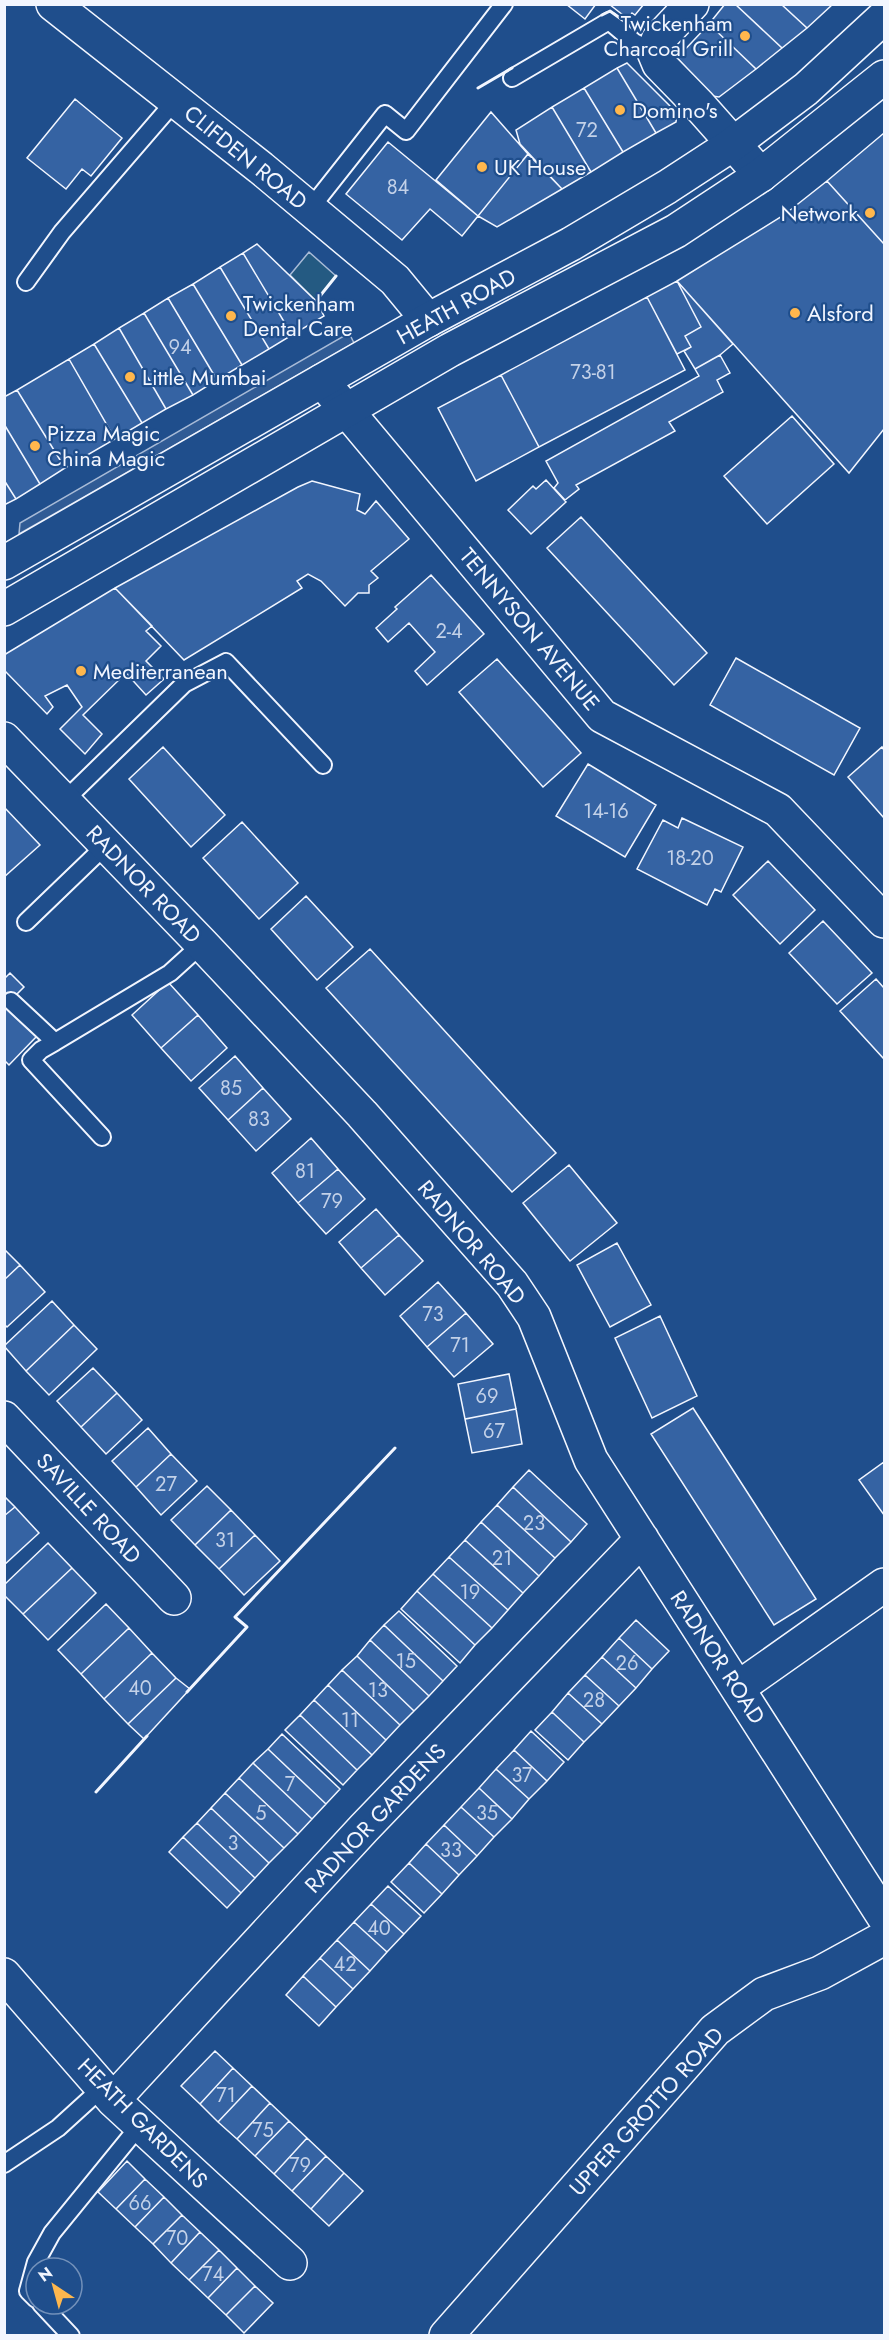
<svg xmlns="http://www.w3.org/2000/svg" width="889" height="2340" font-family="Jost,sans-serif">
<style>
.green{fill:#245a82;stroke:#a8bbd7;stroke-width:1.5}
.parking{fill:#305b95;stroke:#a8bbd7;stroke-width:1.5}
.building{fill:#3563a3;stroke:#f2f6ff;stroke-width:1.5}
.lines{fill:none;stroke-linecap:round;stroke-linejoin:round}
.lane-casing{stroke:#f2f6ff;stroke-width:20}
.street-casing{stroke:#f2f6ff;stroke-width:36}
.primary-casing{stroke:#f2f6ff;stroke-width:36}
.lane{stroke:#1f4e8c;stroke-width:16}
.street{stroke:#1f4e8c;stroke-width:33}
.primary{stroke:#1f4e8c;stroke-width:33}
.wall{stroke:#f2f6ff;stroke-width:3}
.poi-dot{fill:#ffb74d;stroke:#1f4e8c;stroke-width:2}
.labels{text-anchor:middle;stroke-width:4.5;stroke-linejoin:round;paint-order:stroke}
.number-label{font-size:20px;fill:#c3d1e8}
.poi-label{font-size:22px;fill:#f2f6ff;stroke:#1f4e8c;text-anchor:start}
.street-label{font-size:22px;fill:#f2f6ff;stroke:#1f4e8c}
</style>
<rect width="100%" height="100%" fill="#1f4e8c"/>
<!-- green -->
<path class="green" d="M309 252 336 276 316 301 290 275Z"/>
<!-- parking -->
<path class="parking" d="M349 333 354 343 19 534 20 523Z"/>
<!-- building -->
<path class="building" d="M566 4H596L585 19Z
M609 4H644L635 15 632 13 628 19Z
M725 4H735L782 48 756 69 709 24Z
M735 4H781L807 28 782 48Z
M781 4H833L807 28Z
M709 24 756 69 719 97 712 96 677 58Z
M627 63 677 113 676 122 656 133 617 68Z
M617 68 656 133 623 152 584 88Z
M584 88 623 152 591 172 552 107Z
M75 99 122 138 91 176 82 169 66 189 27 158Z
M552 107 591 172 562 189 520 144 516 130Z
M491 112 528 154 478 216 436 180Z
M884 133V244L827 181Z
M388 142 478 216 462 236 430 209 402 240 346 194Z
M528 154 562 189 497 227 478 216Z
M827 181 884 244V429L849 473 677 281 784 215Z
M257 244 316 301 324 316 292 335 243 253Z
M243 253 292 335 269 349 220 267Z
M220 267 269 349 242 365 193 284Z
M677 281 701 327 685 336 691 347 677 354 647 297Z
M677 281 733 344 720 355 695 369 684 351 691 347 685 336 701 327Z
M193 284 242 365 217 380 168 298Z
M647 297 685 370 539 447 501 375Z
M168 298 217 380 193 395 144 313Z
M144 313 193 395 166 409 119 328Z
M119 328 166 409 142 423 94 344Z
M94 344 142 423 115 439 69 359Z
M720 355 730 373 717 380 723 392 669 422 675 431 576 485 579 489 565 500 554 488 558 483 546 461 699 376 695 369Z
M69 359 115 439 65 468 17 390Z
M501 375 539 447 476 481 438 408Z
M17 390 65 468 40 484 4 424V397Z
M792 416 834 464 767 524 724 476Z
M4 424 40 484 16 499 4 480Z
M4 480 16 499 4 505Z
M546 480 566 502 531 534 508 510 533 486 536 489Z
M312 481 360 494 357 510 365 514 376 501 409 539 371 571 378 578 369 585V593H358L345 606 321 581 308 574 297 581 302 588 184 660 115 588 298 487Z
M581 517 707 653 674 685 547 548Z
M431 575 484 634 427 685 415 671 435 652 409 623 388 642 376 628 397 609 395 607Z
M115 588 152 626 146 631 161 646 146 661 164 679 146 695 126 673 83 715 102 734 85 754 60 729 82 707 67 685 45 696 53 707 47 714 4 670V655Z
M736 658 860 728 834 775 710 705Z
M497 659 581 753 543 787 459 692Z
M163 747 225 815 191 847 129 779Z
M882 747 884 750V818L848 777Z
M588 764 656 805 625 857 556 816Z
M4 807 40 845 4 877Z
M682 818 743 847 721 892 715 889 707 905 637 869 663 820 678 828Z
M242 822 298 883 259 919 203 858Z
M768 861 815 910 780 944 733 895Z
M306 896 353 947 317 980 271 929Z
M823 921 872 973 837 1004 789 953Z
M370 949 556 1153 512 1192 326 988Z
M10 973 24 987 6 1005 37 1036 9 1065 4 1060V979Z
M876 979 884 988V1059L840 1011Z
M168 982 198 1015 161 1048 132 1015Z
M198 1015 227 1048 191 1081 161 1048Z
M235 1056 263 1088 228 1120 199 1088Z
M263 1088 291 1119 256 1151 228 1120Z
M311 1138 338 1169 298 1203 272 1173Z
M569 1165 617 1223 570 1261 523 1203Z
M338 1169 365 1199 326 1234 298 1203Z
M376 1209 399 1235 361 1268 339 1242Z
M399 1235 423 1261 385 1295 361 1268Z
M617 1243 651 1305 610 1327 577 1265Z
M4 1249 20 1265 4 1280Z
M20 1265 45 1292 7 1327 4 1324V1280Z
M438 1282 466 1313 427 1347 400 1316Z
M52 1301 74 1325 26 1371 4 1346Z
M466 1313 493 1344 454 1377 427 1347Z
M660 1316 697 1396 652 1418 615 1338Z
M74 1325 97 1349 49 1395 26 1371Z
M93 1368 117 1393 81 1427 57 1401Z
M509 1374 516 1409 465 1419 458 1384Z
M117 1393 142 1420 106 1454 81 1427Z
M693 1408 816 1599 774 1625 651 1434Z
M516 1409 522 1444 472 1453 465 1419Z
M148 1428 171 1454 136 1487 112 1461Z
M171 1454 197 1481 161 1515 136 1487Z
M884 1462V1515L859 1480Z
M529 1470 587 1524 571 1542 513 1487Z
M207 1486 231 1510 195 1545 171 1520Z
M513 1487 571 1542 555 1558 497 1505Z
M4 1496 15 1507 4 1516Z
M497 1505 555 1558 539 1576 481 1522Z
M15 1507 39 1533 4 1565V1516Z
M231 1510 255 1535 219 1569 195 1545Z
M481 1522 539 1576 523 1593 465 1540Z
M255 1535 280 1561 244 1595 219 1569Z
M465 1540 523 1593 508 1610 449 1557Z
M48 1543 72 1568 23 1614 4 1595V1585Z
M449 1557 508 1610 492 1628 433 1574Z
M72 1568 96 1593 48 1640 23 1614Z
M433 1574 492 1628 475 1645 417 1591Z
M417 1591 475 1645 460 1663 401 1609Z
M106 1604 129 1628 81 1674 58 1650Z
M399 1611 457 1666 443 1681 384 1625Z
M636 1620 669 1651 652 1669 619 1638Z
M384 1625 443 1681 429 1696 370 1640Z
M129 1628 152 1653 104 1699 81 1674Z
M619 1638 652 1669 636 1688 602 1657Z
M370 1640 429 1696 414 1711 357 1656Z
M152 1653 176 1678 128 1724 104 1699Z
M357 1656 414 1711 400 1725 342 1670Z
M602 1657 636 1688 619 1706 585 1675Z
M342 1670 400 1725 386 1740 328 1685Z
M585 1675 619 1706 602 1724 568 1693Z
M176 1678 190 1689 144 1739 128 1724Z
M328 1685 386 1740 372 1755 314 1700Z
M568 1693 602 1724 584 1742 552 1712Z
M314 1700 372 1755 357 1770 300 1715Z
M552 1712 584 1742 568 1760 535 1730Z
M300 1715 357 1770 343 1785 285 1730Z
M531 1731 564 1762 547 1781 514 1750Z
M282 1734 340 1789 326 1804 268 1749Z
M268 1749 326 1804 312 1819 253 1763Z
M514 1750 547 1781 529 1799 496 1769Z
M253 1763 312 1819 298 1834 239 1778Z
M496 1769 529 1799 512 1819 479 1788Z
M239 1778 298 1834 284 1848 225 1793Z
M479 1788 512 1819 494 1837 461 1807Z
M225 1793 284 1848 269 1863 211 1808Z
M461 1807 494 1837 477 1856 444 1825Z
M211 1808 269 1863 255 1878 197 1823Z
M197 1823 255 1878 241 1893 183 1837Z
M444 1825 477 1856 459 1875 426 1844Z
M183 1837 241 1893 227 1908 169 1852Z
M426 1844 459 1875 442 1894 409 1863Z
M409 1863 442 1894 424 1913 391 1882Z
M388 1886 421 1916 404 1934 371 1904Z
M371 1904 404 1934 387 1952 354 1922Z
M354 1922 387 1952 370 1971 337 1940Z
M337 1940 370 1971 353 1989 320 1958Z
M320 1958 353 1989 336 2007 303 1976Z
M303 1976 336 2007 319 2026 286 1995Z
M215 2051 233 2068 200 2104 181 2086Z
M233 2068 252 2086 218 2122 200 2104Z
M252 2086 270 2103 237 2139 218 2122Z
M270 2103 289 2121 255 2156 237 2139Z
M289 2121 307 2138 274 2174 255 2156Z
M307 2138 326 2156 292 2191 274 2174Z
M326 2156 344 2173 311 2209 292 2191Z
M127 2161 145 2179 116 2209 98 2192Z
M344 2173 363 2191 329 2226 311 2209Z
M145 2179 164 2197 135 2227 116 2209Z
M164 2197 182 2215 153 2244 135 2227Z
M182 2215 200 2232 171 2263 153 2244Z
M200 2232 219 2250 189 2280 171 2263Z
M219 2250 237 2268 208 2298 189 2280Z
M237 2268 255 2286 226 2315 208 2298Z
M255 2286 273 2303 244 2333 226 2315Z"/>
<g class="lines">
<defs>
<path id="lane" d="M512 78 609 21 634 42 654 52
M310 209 385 114 406 131 504 4
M26 282 62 232 175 101
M64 801 184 684 226 662 323 765
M26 922 106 845
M11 1001 55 1042 170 973 202 944
M55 1042 41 1050 31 1060 102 1137
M4 2164 58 2128 102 2088
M36 2299 28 2291 36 2262 52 2233 140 2125
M41 2304 71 2336"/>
<path id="street" d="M53 4 261 168 395 280 428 320
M692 4 658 40 654 52 659 64 698 104 761 175
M322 381 602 716 778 810 884 921
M4 739 202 944 362 1114 512 1284 534 1317 591 1460 884 1917
M4 1418 174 1598
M738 1688 884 1585
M4 1975 113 2100 290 2263
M113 2100 364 1828 642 1539
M446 2336 715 2030 764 1994 820 1973 884 1938"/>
<path id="primary" d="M4 563 428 320 571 244 667 187 733 144 806 89 884 17
M4 609 450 350 676 231 761 175 884 77"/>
</defs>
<!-- lane casing -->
<use href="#lane" class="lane-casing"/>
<!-- street casing -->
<use href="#street" class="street-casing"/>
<!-- primary casing -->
<use href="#primary" class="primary-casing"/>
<!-- lane -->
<use href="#lane" class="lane"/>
<!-- street -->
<use href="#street" class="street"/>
<!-- primary -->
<use href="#primary" class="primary"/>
<!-- wall -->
<path class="wall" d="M602 15 610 11 635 29
M478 88 512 68
M316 301 336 276
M187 1692 247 1627 235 1617 395 1448
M96 1792 147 1736"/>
</g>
<!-- markers -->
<g class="poi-dot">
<circle cx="745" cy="36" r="6"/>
<circle cx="620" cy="110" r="6"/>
<circle cx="482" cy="167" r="6"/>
<circle cx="870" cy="213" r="6"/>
<circle cx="795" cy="313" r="6"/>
<circle cx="231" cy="316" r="6"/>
<circle cx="130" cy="377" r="6"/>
<circle cx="35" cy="446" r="6"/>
<circle cx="81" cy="671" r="6"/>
</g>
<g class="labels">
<!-- number labels -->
<g class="number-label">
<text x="587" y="137">72</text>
<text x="398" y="194">84</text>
<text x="180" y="354">94</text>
<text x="593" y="379">73-81</text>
<text x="449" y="638">2-4</text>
<text x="606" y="818">14-16</text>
<text x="690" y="865">18-20</text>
<text x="231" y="1095">85</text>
<text x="259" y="1126">83</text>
<text x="305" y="1178">81</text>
<text x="332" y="1208">79</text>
<text x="433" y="1321">73</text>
<text x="460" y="1352">71</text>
<text x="487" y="1403">69</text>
<text x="494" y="1438">67</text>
<text x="166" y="1491">27</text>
<text x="534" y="1530">23</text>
<text x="225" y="1547">31</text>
<text x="502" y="1565">21</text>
<text x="470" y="1599">19</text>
<text x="406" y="1668">15</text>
<text x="627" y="1670">26</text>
<text x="140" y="1695">40</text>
<text x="378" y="1697">13</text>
<text x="594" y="1707">28</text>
<text x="350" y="1727">11</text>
<text x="522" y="1782">37</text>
<text x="290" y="1791">7</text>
<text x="261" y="1820">5</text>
<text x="487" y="1820">35</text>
<text x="233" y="1850">3</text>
<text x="451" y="1857">33</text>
<text x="379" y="1935">40</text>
<text x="345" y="1971">42</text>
<text x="226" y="2102">71</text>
<text x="263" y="2137">75</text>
<text x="300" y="2172">79</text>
<text x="140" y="2210">66</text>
<text x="177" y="2245">70</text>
<text x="213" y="2281">74</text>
</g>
<!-- poi labels -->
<g class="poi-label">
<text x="733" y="31" text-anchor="end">Twickenham<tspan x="733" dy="25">Charcoal Grill</tspan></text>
<text x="632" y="118">Domino's</text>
<text x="494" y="175">UK House</text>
<text x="858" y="221" text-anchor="end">Network</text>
<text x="243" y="311">Twickenham<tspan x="243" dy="25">Dental Care</tspan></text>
<text x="807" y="321">Alsford</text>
<text x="142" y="385">Little Mumbai</text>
<text x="47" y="441">Pizza Magic<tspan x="47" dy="25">China Magic</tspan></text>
<text x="93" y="679">Mediterranean</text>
</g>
<!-- street labels -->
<g class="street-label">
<text transform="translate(246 157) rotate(39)" y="8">CLIFDEN ROAD</text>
<text transform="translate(456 306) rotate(-29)" y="8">HEATH ROAD</text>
<text transform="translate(530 629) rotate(50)" y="8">TENNYSON AVENUE</text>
<text transform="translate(144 884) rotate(46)" y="8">RADNOR ROAD</text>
<text transform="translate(472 1242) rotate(50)" y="8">RADNOR ROAD</text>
<text transform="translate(89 1508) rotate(47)" y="8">SAVILLE ROAD</text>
<text transform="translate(718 1657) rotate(57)" y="8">RADNOR ROAD</text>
<text transform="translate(375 1818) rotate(-47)" y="8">RADNOR GARDENS</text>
<text transform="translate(646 2111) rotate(-48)" y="8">UPPER GROTTO ROAD</text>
<text transform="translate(143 2123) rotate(45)" y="8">HEATH GARDENS</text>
</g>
</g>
<!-- border -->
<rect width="889" height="2340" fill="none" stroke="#f2f6ff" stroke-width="12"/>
<!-- north arrow -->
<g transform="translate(54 2286) rotate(324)"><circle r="28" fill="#1f4e8c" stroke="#7391ba" stroke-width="1.5"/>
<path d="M0-4.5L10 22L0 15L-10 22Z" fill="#ffb74d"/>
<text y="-9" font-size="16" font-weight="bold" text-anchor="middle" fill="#f2f6ff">N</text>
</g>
</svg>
